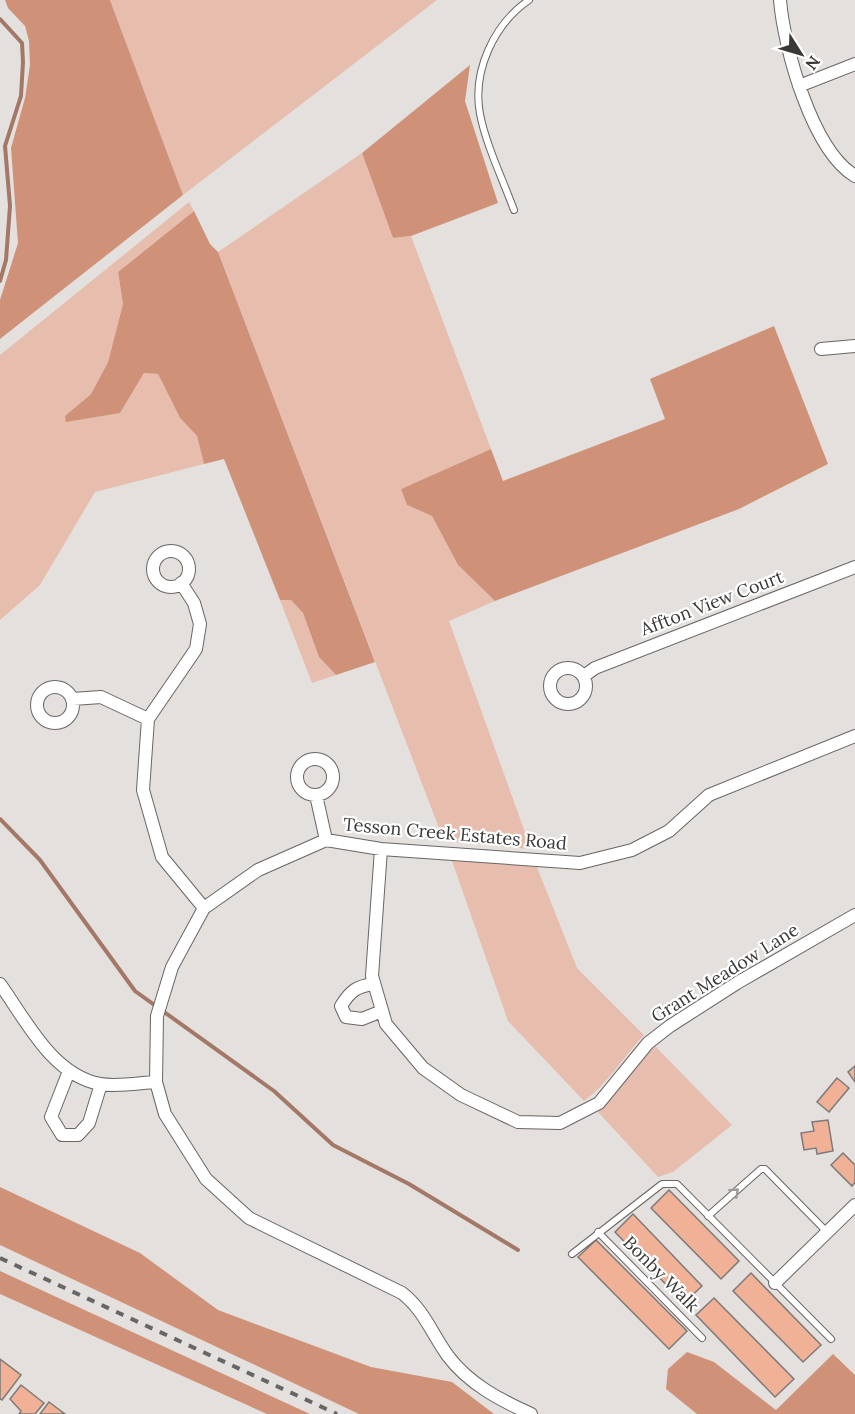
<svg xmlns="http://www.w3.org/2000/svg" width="855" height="1414" font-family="Lora,serif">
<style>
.green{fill:#e7bead}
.forest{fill:#cf9278}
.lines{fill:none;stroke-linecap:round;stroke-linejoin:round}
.stream{stroke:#a37866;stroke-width:4}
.building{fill:#f0b196;stroke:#7e7a79;stroke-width:1.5}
.lane-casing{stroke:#696564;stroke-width:8}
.street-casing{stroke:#696564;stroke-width:14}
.lane{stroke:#fff;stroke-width:6}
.street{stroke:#fff;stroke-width:12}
.rail{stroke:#686665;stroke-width:4;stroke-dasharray:8 8;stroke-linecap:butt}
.oneway{stroke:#9c9c9c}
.labels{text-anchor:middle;stroke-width:4.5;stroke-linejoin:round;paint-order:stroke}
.street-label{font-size:18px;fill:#3a3938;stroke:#fff}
</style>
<rect width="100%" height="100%" fill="#e4e0de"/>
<!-- green -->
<path class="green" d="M110 0H437L183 195Z
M362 153 393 238 411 236 491 449 401 489 407 505 432 516 458 565 495 601 449 621 531 849 444 841 218 252Z
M189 202 194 211 118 272 123 304 108 362 91 394 65 416 120 413 144 373 158 374 180 418 197 436 204 464 95 492 40 585 0 620V355Z
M280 600H291L303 613 319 657 336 675 312 683Z
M451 858 537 867 577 968 644 1035C624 1056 607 1085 584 1101L508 1021Z
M655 1046 732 1125 673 1172 658 1177 598 1112Z"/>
<!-- forest -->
<path class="forest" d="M5 0H110L183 195 0 339V300L18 243 11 148 25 98 30 65 29 41 25 26 8 8Z
M470 65 465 101 498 203 411 236 393 238 362 153Z
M194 211 210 244 218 252 375 662 336 675 319 657 303 613 291 600H280L224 459 204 464 197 436 180 418 158 374 144 373 120 413 66 422 65 416 91 394 108 362 123 304 118 272Z
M774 326 828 464 739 509 495 601 458 565 432 516 407 505 401 489 491 449 503 481 665 419 650 379Z
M0 1187 140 1253 218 1310 371 1367 452 1382 494 1414H359L0 1245Z
M0 1271 310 1414H267L0 1294Z
M687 1352 714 1362 776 1410 833 1354 855 1375V1414H697L666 1389 668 1369Z"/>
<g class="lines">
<!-- stream -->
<path class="stream" d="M0 19 22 43 23 62 21 96 5 146 10 206 6 260 0 281
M0 819 40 860 135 991 274 1091 333 1145 409 1184 518 1250"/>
</g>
<!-- building -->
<path class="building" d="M855 1066V1082L848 1072Z
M837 1078 849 1088 829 1112 817 1102Z
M828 1120 833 1151 817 1154 816 1148 804 1150 801 1133 814 1131 812 1122Z
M843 1153 855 1165V1182L852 1186 831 1165Z
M669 1190 739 1261 721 1279 651 1208Z
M633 1214 702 1286 684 1303 615 1232Z
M596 1240 687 1331 669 1349 578 1257Z
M751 1273 821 1345 803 1362 733 1291Z
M714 1298 794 1379 775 1397 696 1315Z
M0 1359 21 1375 2 1400 0 1399Z
M21 1385 44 1403 35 1414H19L21 1411 10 1399Z
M49 1402 65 1414H40Z"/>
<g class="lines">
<defs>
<path id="lane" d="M514 210C503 180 486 145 480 114 472 71 494 24 529 0
M708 1216 761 1169H765L828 1233
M598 1232 702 1338
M572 1254 662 1184H677L831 1339"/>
<path id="street" d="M780 0C784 48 812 150 855 176
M799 86 855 64
M821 349 855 346
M153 569a18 18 0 1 1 36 0a18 18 0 1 1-36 0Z
M181 583 194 603 200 624 196 649 148 719 143 790 162 857 204 908
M550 686a18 18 0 1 1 36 0a18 18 0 1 1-36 0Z
M584 676 595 668 855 567
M37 705a18 18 0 1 1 36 0a18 18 0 1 1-36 0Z
M73 699 101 697 148 719
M297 777a18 18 0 1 1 36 0a18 18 0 1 1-36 0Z
M316 795 326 840
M381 849 372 976 386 1024 423 1068 461 1095 518 1122 560 1123 599 1103 648 1043 670 1026 737 983 855 915
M0 984C26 1020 52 1075 100 1084 117 1087 139 1083 156 1082
M374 984C357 986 350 991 341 1006L346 1017 362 1019 382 1011
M69 1071 51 1117 62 1135H78L89 1123 101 1084
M775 1283 855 1205
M531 1414C500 1400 469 1384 448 1356 432 1334 424 1310 402 1293L249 1218 206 1179 165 1114 156 1082 157 1016 172 967 204 908 258 870 326 840 381 849 580 863 632 850 669 831 709 795 855 736"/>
</defs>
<!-- lane casing -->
<use href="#lane" class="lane-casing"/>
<!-- street casing -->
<use href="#street" class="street-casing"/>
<!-- lane -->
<use href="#lane" class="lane"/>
<!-- street -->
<use href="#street" class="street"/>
<!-- rail -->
<path class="rail" d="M0 1258 337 1414"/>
</g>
<!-- one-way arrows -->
<defs><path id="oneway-chevron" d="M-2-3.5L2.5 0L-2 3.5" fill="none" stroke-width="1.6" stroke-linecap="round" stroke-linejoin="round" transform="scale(1.5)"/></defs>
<use class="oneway" href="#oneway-chevron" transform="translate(735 1192) rotate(-42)"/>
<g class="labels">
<!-- street labels -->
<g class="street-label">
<text transform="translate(712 603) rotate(-21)" y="6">Affton View Court</text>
<text transform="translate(455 834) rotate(5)" y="6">Tesson Creek Estates Road</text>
<text transform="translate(725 973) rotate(-32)" y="6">Grant Meadow Lane</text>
<text transform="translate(661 1274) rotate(45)" y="6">Bonby Walk</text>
</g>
</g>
<!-- north arrow -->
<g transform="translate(801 54) rotate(127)" stroke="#ffffff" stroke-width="4.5" paint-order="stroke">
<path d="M0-4.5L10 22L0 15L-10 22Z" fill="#3a3938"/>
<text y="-9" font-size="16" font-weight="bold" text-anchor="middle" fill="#3a3938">N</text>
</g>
</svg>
